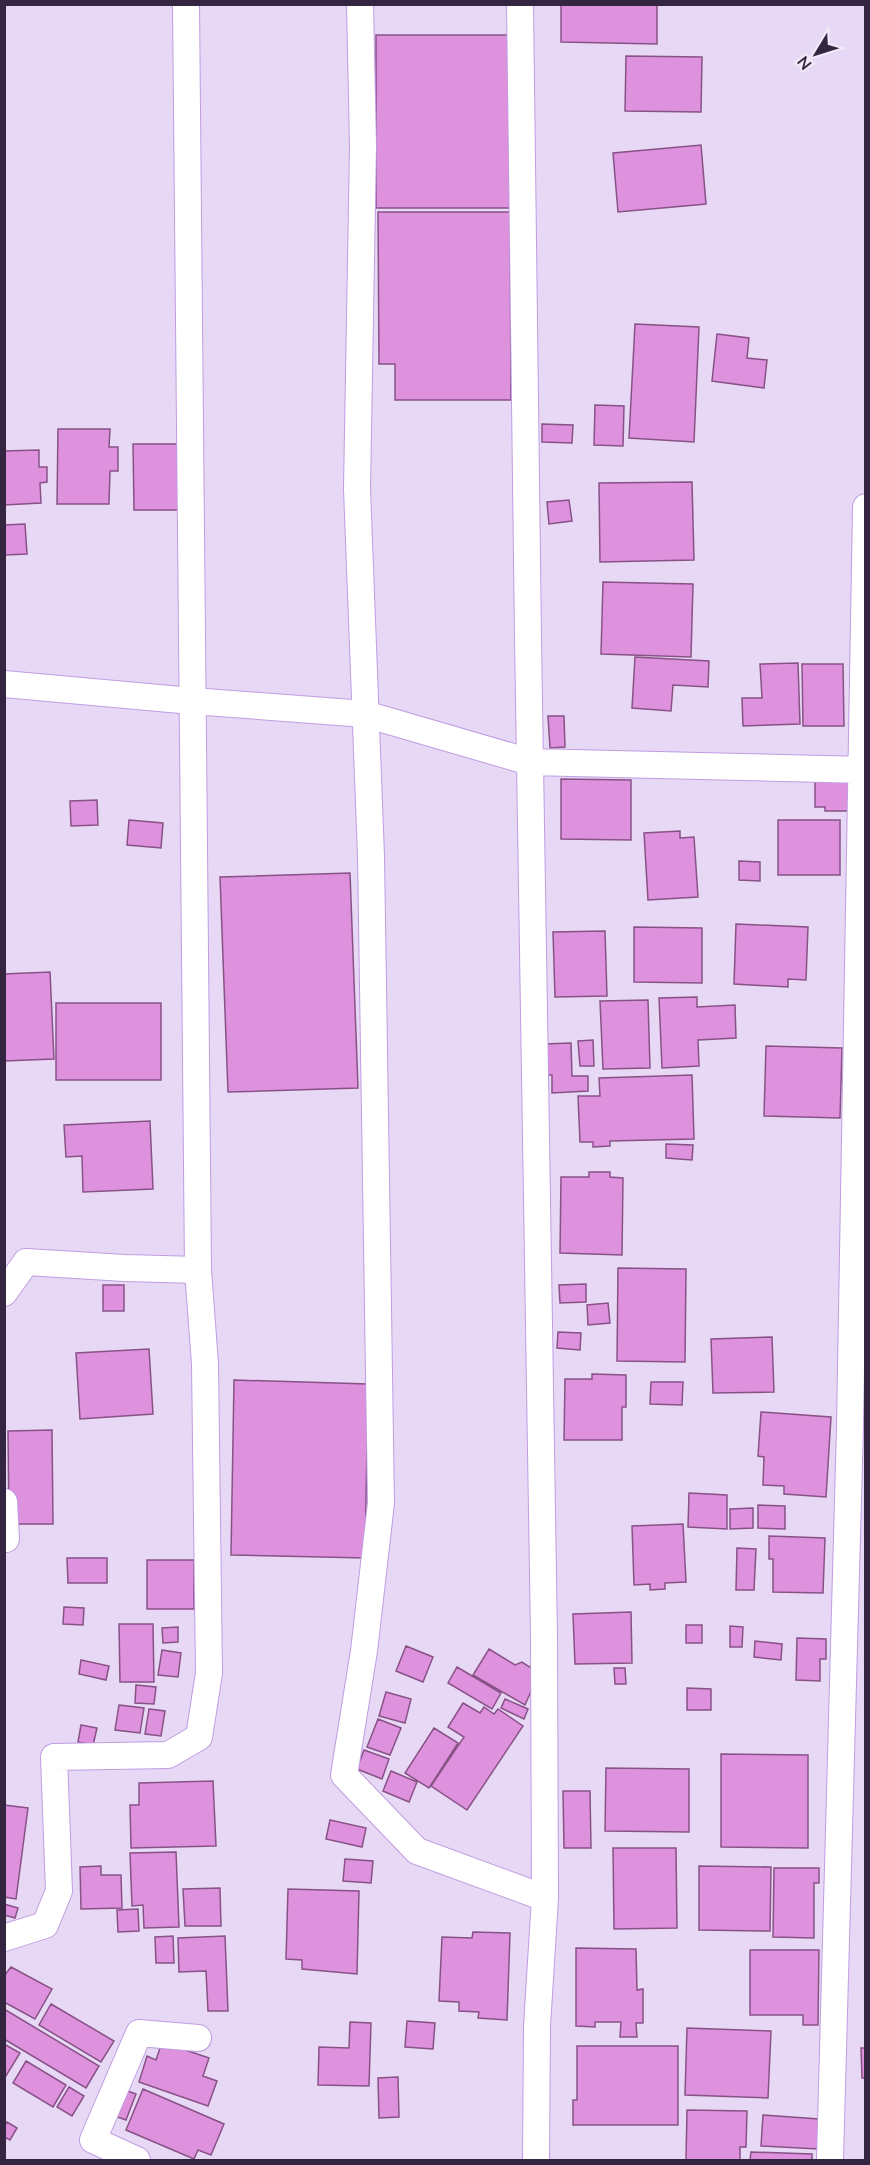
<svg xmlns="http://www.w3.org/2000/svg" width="870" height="2165" font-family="'Nunito Sans',sans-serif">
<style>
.building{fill:#de91dc;stroke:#885287;stroke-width:1.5}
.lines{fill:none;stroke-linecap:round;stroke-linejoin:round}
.street-casing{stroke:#c09de1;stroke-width:28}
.street{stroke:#fff;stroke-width:26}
</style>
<rect width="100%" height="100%" fill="#e7d8f5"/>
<!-- building -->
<path class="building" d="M561 4H657V44L561 42Z
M376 35H510L511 208H376Z
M626 56 702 57 701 112 625 111Z
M701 145 706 204 618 212 613 153Z
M378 212H510L511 400H395V364H379Z
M635 324 699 327 694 442 629 438Z
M717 334 749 338 747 358 767 360 764 388 712 381Z
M595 405 624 406 623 446 594 445Z
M542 424 573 425 572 443 542 442Z
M58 429H110L109 447H118V471H110L109 504H57Z
M133 444H179L180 510H134Z
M39 450V467H47V482L40 483 41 503 4 505V451Z
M692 482 694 560 600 562 599 483Z
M569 500 572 521 549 524 547 502Z
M25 524 27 554 5 555 4 525Z
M603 582 693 584 691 657 601 654Z
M635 657 709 661 708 687 673 685 671 711 632 708Z
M798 663 800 724 743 726 742 698H762L760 664Z
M802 664H843L844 726H803Z
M548 716H564L565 747 550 748Z
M561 779 631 780V840L561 839Z
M815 781H849L848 811H825V807H815Z
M97 800 98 825 71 826 70 801Z
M129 820 163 823 161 848 127 845Z
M778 820H840V875H778Z
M680 831V838L694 837 698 897 648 900 644 833Z
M739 861 760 862V881L739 880Z
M350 873 358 1088 228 1092 220 877Z
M736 924 808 927 806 980 788 979V987L734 984Z
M634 927 702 928V983L634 982Z
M605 931 607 996 555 997 553 932Z
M50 972 54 1059 4 1061V974Z
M697 997V1007L735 1005 736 1038 698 1040 699 1066 662 1068 659 998Z
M648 1000 650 1068 603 1069 600 1001Z
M56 1003H161V1080H56Z
M593 1040 594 1066H580L578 1041Z
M571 1043 572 1076H588V1091L552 1093V1075H546L544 1044Z
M766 1046 842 1048 840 1118 764 1116Z
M692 1075 694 1139 610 1141V1146L593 1147V1142H580L578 1096H600L599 1078Z
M150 1121 153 1189 83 1192 82 1156 66 1157 64 1125Z
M666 1144 693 1145 692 1160 666 1158Z
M589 1172H610V1177L623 1178 622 1255 560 1253 561 1177H589Z
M618 1268 686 1269 685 1362 617 1361Z
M586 1284V1302L560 1303 559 1285Z
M103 1285H124V1311H103Z
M608 1303 610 1323 588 1325 587 1305Z
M558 1332 581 1333 580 1350 557 1348Z
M772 1337 774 1392 713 1393 711 1339Z
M149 1349 153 1414 80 1419 76 1353Z
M592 1374 626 1375V1407H622V1440H564L565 1379H592Z
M234 1380 368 1384 365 1558 231 1555Z
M651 1382H683L682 1405 650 1404Z
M761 1412 831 1417 826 1497 784 1494V1486L763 1485 764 1457 758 1456Z
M52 1430 53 1524H9L8 1431Z
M689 1493 727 1495V1529L688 1527Z
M758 1505 785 1506V1529L758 1528Z
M753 1508V1528L730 1529V1509Z
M683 1524 686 1582 665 1583V1589L650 1590V1584L634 1585 632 1526Z
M769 1536 825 1538 823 1593 773 1592V1559H769Z
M737 1548 756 1549 754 1590H736Z
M67 1558H107V1583H68Z
M147 1560H194V1609H147Z
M64 1607 84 1608 83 1625 63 1624Z
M631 1612 632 1663 575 1664 573 1614Z
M119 1624H153L154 1682H120Z
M686 1625H702V1643H686Z
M730 1626 743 1627 742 1647H730Z
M178 1627V1642L163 1643 162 1628Z
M797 1638 826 1639V1659H820V1681L796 1680Z
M755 1641 782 1644 781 1660 754 1657Z
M406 1646 433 1657 423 1682 396 1671Z
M489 1649 515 1665 522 1662 539 1673 525 1705 473 1675Z
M162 1650 181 1653 178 1677 158 1675Z
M81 1660 109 1666 106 1680 79 1674Z
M457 1667 501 1693 492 1709 448 1683Z
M614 1668H625L626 1684H615Z
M136 1685 156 1687 154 1704 135 1703Z
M687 1688 711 1689V1710H687Z
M386 1692 411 1699 405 1723 379 1716Z
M505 1699 528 1709 524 1719 501 1708Z
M463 1703 480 1713 484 1707 494 1714 498 1709 523 1726 467 1810 431 1786 464 1737 448 1727Z
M119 1705 144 1708 140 1733 115 1730Z
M149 1709 165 1711 161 1736 145 1734Z
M378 1719 401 1728 390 1755 367 1747Z
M81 1725 97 1728 93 1745 78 1742Z
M434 1728 458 1743 429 1788 405 1773Z
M364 1750 389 1759 382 1779 357 1769Z
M721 1754 808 1755V1848L721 1847Z
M606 1768 689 1769V1832L605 1831Z
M391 1771 417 1782 409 1802 383 1791Z
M213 1781 216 1846 131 1848 130 1805H139V1783Z
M563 1791H590L591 1848H564Z
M4 1805 28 1808 16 1899 4 1897Z
M330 1820 366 1828 362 1847 326 1839Z
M613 1848H676L677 1928 614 1929Z
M176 1852 179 1927 144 1928 143 1905 132 1906 130 1853Z
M345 1859 373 1861 371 1883 343 1881Z
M101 1866V1875H121L122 1908 81 1909 80 1867Z
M699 1866 771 1867 770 1931 699 1930Z
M774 1868H819V1883H814V1938L773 1937Z
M220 1888 221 1926H185L183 1889Z
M288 1889 359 1891 357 1974 302 1969V1960L286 1959Z
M4 1904 18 1908 15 1918 4 1915Z
M138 1909 139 1931 118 1932 117 1910Z
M473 1932 510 1933 507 2020 478 2018 479 2012 459 2011V2002L439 2001 442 1937 472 1938Z
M173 1936 174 1963H156L155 1937Z
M225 1936 228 2011H208L206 1971 179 1972 178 1938Z
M576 1948 636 1949 637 1990 643 1989V2023H636L637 2037H620L621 2022H595V2027L576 2026Z
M750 1950H819L818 2025H803V2015H750Z
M11 1967 52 1989 35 2019 4 2002V1976Z
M51 2004 114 2041 101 2062 39 2025Z
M4 2009 99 2066 86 2088 4 2039Z
M407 2021 435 2023 433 2049 405 2047Z
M350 2022 371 2023 369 2086 318 2085 319 2047 349 2048Z
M687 2028 771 2031 768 2098 685 2095Z
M162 2042 209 2058 203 2076 217 2081 208 2106 139 2082 147 2056 156 2060Z
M4 2044 20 2053 4 2079Z
M577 2046H678V2125H573V2100H577Z
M861 2048H866V2078H862Z
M26 2061 66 2085 53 2107 13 2083Z
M398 2077 399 2117 379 2118 378 2078Z
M69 2087 84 2096 72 2116 57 2107Z
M122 2089 136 2094 126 2120 112 2115Z
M143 2089 224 2124 211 2155 198 2150 194 2159 126 2130Z
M687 2110 747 2111 746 2147H740V2160H686Z
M763 2115 819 2119 818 2149 761 2146Z
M7 2122 17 2128 10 2140 4 2137V2127Z
M751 2152 812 2154V2160H750Z"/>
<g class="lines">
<defs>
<path id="street" d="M360 4 363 146 357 489 371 856 381 1503 364 1651 344 1775 417 1851 545 1898
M520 4 528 638 544 1637 545 1898 537 2026 536 2160
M4 684 192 701 365 714 530 762 866 770
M4 1293 26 1262 125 1268 198 1270
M4 1502 6 1539
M4 1938 45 1925 59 1891 54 1757 168 1755 199 1737 209 1673 205 1364 198 1270 186 4
M137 2160 93 2140 139 2033 198 2038
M830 2160 850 1426 866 507"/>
</defs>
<!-- street casing -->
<use href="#street" class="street-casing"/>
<!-- street -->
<use href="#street" class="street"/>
</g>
<!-- border -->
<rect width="870" height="2165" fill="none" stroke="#342541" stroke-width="12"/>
<!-- north arrow -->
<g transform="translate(816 54) rotate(232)" stroke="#f0e9f7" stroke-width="4.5" paint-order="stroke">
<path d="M0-4.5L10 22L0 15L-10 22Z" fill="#342541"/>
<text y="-9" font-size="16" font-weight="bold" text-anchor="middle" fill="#342541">N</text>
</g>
</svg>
